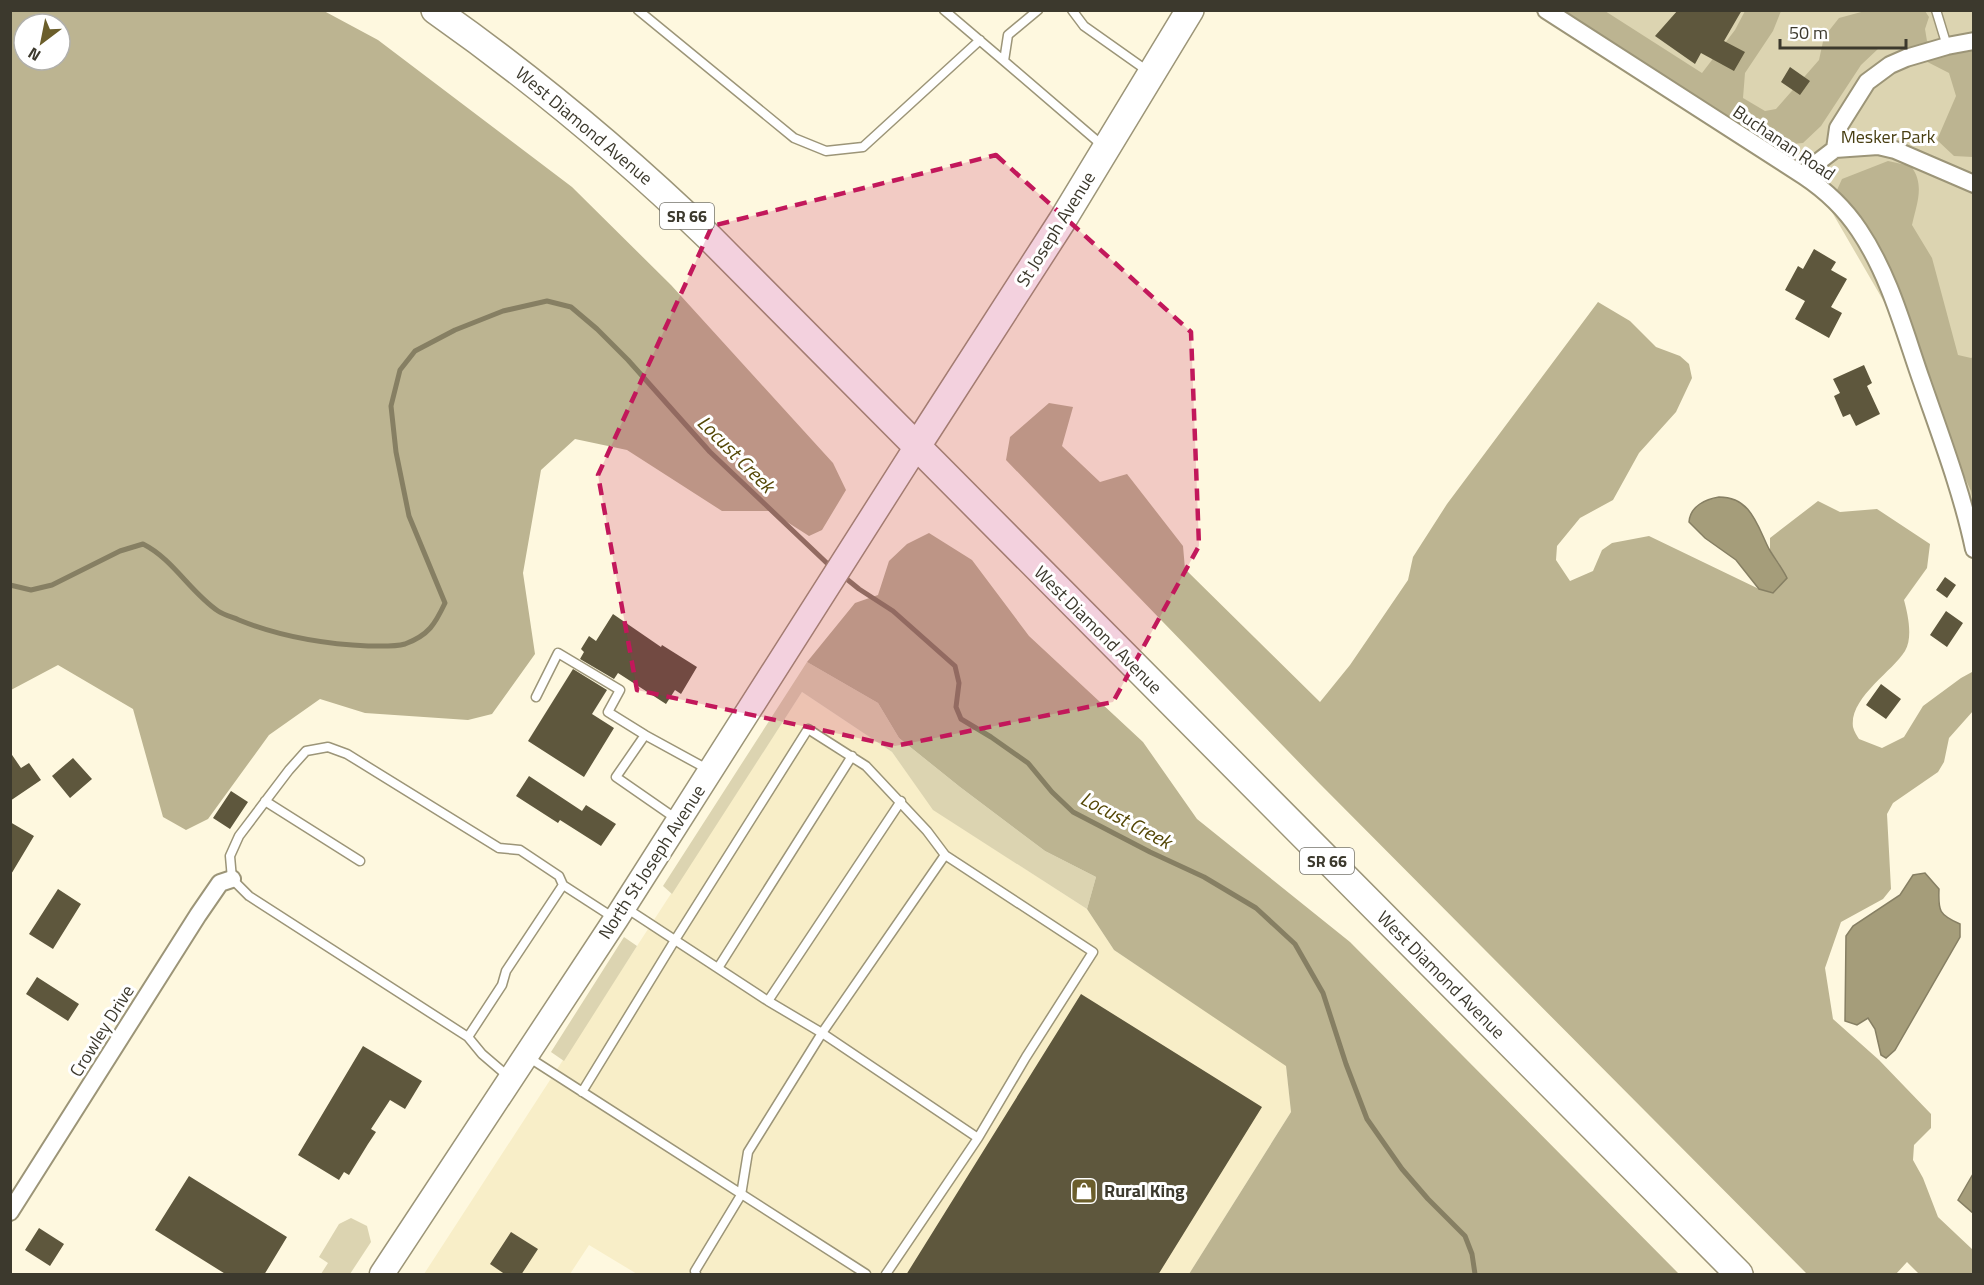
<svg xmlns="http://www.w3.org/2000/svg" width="1984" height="1285" font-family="'Titillium Web',sans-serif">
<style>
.built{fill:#f8eec8}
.green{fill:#dcd4b1}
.forest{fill:#bcb491;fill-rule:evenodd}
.water{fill:#a59d7a;stroke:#867f63;stroke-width:1.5}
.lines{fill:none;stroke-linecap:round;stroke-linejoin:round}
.stream{stroke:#867f63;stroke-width:5}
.building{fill:#5e573d}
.service-casing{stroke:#9c9578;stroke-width:11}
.minor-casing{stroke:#9c9578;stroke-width:20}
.secondary-casing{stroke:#9c9578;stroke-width:27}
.primary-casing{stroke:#9c9578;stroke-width:30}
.service{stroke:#fff;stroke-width:8}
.minor{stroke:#fff;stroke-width:16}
.secondary{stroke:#fff;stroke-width:24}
.primary{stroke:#fff;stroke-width:27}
.marked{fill:#c2185b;fill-opacity:0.2;stroke:#c2185b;stroke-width:4.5;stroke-dasharray:12 8;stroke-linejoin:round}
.labels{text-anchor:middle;stroke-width:6;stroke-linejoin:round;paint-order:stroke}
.shield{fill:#fff;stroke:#76746c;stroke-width:1.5}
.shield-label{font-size:16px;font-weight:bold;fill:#3c392d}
.street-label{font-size:18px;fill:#3c392d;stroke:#fff}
.park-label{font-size:18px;fill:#483e11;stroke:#fff}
.poi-label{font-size:18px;font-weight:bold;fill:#3c392d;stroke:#fff;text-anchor:start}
.water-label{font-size:20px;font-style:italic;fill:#544706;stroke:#fff}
</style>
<rect width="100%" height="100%" fill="#fef8df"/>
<!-- built -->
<path class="built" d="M802 692 892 752 934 810 1087 909 1114 950 1286 1065 1291 1112 1189 1274H637L589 1245 570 1274H424Z"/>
<!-- green -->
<path class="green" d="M1591 11H1973V507L1945 407 1789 138Z
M807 662 878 703 899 738 960 787 1045 851 1096 877 1087 909 933 810 892 752 802 692 672 894 663 886Z
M624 937 637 946 564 1061 551 1052Z
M351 1218 367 1226 371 1242 350 1274H321L328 1263 319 1257 339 1224Z"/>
<!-- forest -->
<path class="forest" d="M11 10 324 11 378 40 572 187 671 285 833 463 846 490 822 530 809 536 770 511H722L627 450 575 439 541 470 523 573 535 654 492 714 468 720 365 713 320 699 269 735 208 819 186 830 163 817 133 709 58 665 11 690ZM24 24H60V60H24Z
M1564 11H1605L1702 73 1735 30 1745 11H1781L1773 31 1745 73 1743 98 1765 111 1776 109 1819 60 1824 37 1839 18 1865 11H1925L1929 17 1925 29 1927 41 1948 52 1973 50V49V157L1954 156 1937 140 1956 96 1949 73 1902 49 1879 48 1861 65 1821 126 1803 143 1779 145 1756 137Z
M1888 161 1911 166C1925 185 1917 203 1912 225L1932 258 1958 355 1971 358 1973 357V503L1971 491 1940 423 1906 310 1837 190 1842 179Z
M1598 302 1630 321 1656 347 1680 356 1689 364 1692 378 1676 412 1639 453 1613 500 1580 518 1557 546 1556 560 1570 581 1593 571 1602 550 1612 543 1649 536 1759 589 1773 593 1780 565 1770 550V538L1818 501 1840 512 1877 509 1930 544 1927 568 1904 600C1908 615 1913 637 1905 651 1892 672 1849 698 1853 727 1854 731 1857 736 1859 739L1882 748 1904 737 1923 706 1961 678 1972 672 1973 711 1949 738 1944 762 1938 772 1893 803 1887 814 1891 889 1883 899 1841 922 1825 968 1833 1019 1879 1060 1931 1114V1128L1914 1145 1913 1160 1923 1178 1938 1217 1973 1250V1274H1919L1907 1262 1896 1274H1807L1318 782 1006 460 1010 437 1049 403 1073 407 1062 446 1100 482 1127 474 1183 546 1185 569 1320 702 1350 665 1408 580 1413 557 1447 504Z
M929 533 972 560 1029 636 1143 742 1197 819 1350 942 1679 1274H1189L1291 1112 1286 1066 1114 950 1087 909 1096 877 1045 851 960 787 899 738 878 703 807 662 855 603 878 595 889 561 907 544Z"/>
<!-- water -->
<path class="water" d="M1719 497C1751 497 1757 525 1769 549 1775 559 1782 568 1787 578L1773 593 1759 589 1736 560 1705 538 1689 522C1690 506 1706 499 1719 497Z
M1925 873 1939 889C1938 911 1939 915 1960 924V937L1895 1050 1886 1058 1881 1055 1875 1029 1868 1018 1857 1025 1845 1021 1846 936 1853 926 1900 895 1913 875Z
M1973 1174V1213L1958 1200Z"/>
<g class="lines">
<!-- stream -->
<path class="stream" d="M843 576 859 589 893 611 955 666 959 683 956 707 961 719 991 737 1028 763 1052 792 1073 812 1150 852 1204 877 1256 908 1295 944 1323 993 1346 1064 1367 1119 1402 1169 1428 1199 1465 1236 1472 1254 1475 1274
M10 585 31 590 52 585 120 551 143 544C173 559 190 592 218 611 224 615 232 617 239 620 281 637 324 644 368 646 380 646 394 647 405 644 429 635 435 624 445 603L409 516 396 452 391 406 400 370 415 351 455 330 503 311 547 301 571 307 597 329 628 360 710 452 831 567"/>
</g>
<!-- building -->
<path class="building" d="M1678 10H1742L1724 41 1745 52 1734 71 1701 53 1695 64 1655 36Z
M1790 67 1810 81 1800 95 1781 82Z
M1814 249 1836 262 1831 270 1847 279 1831 307 1842 313 1829 338 1795 319 1805 301 1785 290 1798 266 1803 269Z
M1864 365 1872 383 1867 386 1880 414 1856 426 1850 414 1843 417 1834 396 1840 393 1833 379Z
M1945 577 1956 585 1947 598 1936 590Z
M1946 611 1963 623 1947 647 1930 635Z
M613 614 661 647 662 645 697 667 681 694 675 690 666 704 618 673 614 679 580 659 584 652 581 649 589 636 596 641Z
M573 669 607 690 592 714 614 728 584 777 528 741Z
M1881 684 1901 699 1886 719 1866 705Z
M10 752 21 768 29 763 41 780 10 801Z
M73 758 92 779 70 798 52 776Z
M529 776 582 811 586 805 616 824 601 846 560 820 558 823 516 796Z
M231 791 248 802 230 829 213 818Z
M10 822 34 836 10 876Z
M58 889 81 904 53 949 29 934Z
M37 977 79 1004 68 1021 26 994Z
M1081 994 1262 1107 1158 1275H906Z
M363 1046 422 1081 405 1109 390 1100 371 1129 376 1132 368 1144 349 1175 344 1172 339 1180 298 1155Z
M189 1176 287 1237 264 1275H227L155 1230Z
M39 1228 64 1244 50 1266 25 1250Z
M511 1232 538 1249 521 1275H506L490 1264Z"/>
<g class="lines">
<defs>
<path id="service" d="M638 10 794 138 826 151 863 147 980 40
M944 10 1004 61
M1038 10 1008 35 1004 61 1103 146
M1072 10 1084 26 1149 72
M1936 10 1947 46
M536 697 558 653 620 690 608 712 645 735
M265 801 360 861
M678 820 616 777 645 735 709 770
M626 908 768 1001 822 1033 978 1138
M718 968 852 756
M768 1001 901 801
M468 1037 249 896 232 879 230 856 239 836 289 770 306 751 328 747 347 754 499 848 520 850 559 876 563 885
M528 1057 866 1274
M510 1078 482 1054 468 1037 502 985 506 971 563 885 614 918
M582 1092 675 940 808 729 866 766 927 831 945 855
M696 1274 695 1271 741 1195 748 1152 822 1033 945 855 1093 952 1026 1057 978 1138 886 1274"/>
<path id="minor" d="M1546 10 1804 176C1825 190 1845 209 1859 230 1890 276 1904 331 1922 382 1941 437 1962 492 1974 549
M1835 149 1838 128 1867 82 1890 65 1906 58 1947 46 1974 41
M1804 176 1818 162 1835 149 1878 146 1895 150 1974 184
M10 1212 198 915 220 883 232 879"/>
<path id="secondary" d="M382 1274 616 919 917 446"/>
<path id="primary" d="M435 10C533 79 624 155 710 238L1739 1274
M917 446 1062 221 1190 10"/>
</defs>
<!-- service casing -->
<use href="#service" class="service-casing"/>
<!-- minor casing -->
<use href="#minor" class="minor-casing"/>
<!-- secondary casing -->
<use href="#secondary" class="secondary-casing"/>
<!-- primary casing -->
<use href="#primary" class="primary-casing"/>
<!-- service -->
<use href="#service" class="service"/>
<!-- minor -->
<use href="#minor" class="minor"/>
<!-- secondary -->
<use href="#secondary" class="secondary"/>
<!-- primary -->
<use href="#primary" class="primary"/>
</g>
<!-- marked area -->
<path class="marked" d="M996 155 1191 332 1199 546 1113 702 895 746 637 690 598 475 712 226Z"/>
<!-- icons -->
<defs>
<symbol id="shop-square" viewBox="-11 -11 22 22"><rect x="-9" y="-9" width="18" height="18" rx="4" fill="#6b5e2b" stroke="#fff"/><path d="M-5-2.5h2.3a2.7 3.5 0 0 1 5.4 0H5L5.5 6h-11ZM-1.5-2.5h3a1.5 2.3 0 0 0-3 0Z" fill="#fff"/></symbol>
</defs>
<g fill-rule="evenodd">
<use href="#shop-square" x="1069" y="1176" width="30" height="30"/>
</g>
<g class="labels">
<!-- shield labels -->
<g class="shield">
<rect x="660" y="203" width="54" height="26" rx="4.5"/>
<rect x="1300" y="848" width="54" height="26" rx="4.5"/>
</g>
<g class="shield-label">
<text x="687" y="222">SR 66</text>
<text x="1327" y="867">SR 66</text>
</g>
<!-- street labels -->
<g class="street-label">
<text transform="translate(584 126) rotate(40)" y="6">West Diamond Avenue</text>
<text transform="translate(1784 143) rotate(34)" y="6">Buchanan Road</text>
<text transform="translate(1056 229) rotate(-58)" y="6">St Joseph Avenue</text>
<text transform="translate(1098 630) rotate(45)" y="6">West Diamond Avenue</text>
<text transform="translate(652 862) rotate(-57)" y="6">North St Joseph Avenue</text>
<text transform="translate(1441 975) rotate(45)" y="6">West Diamond Avenue</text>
<text transform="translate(102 1031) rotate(-58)" y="6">Crowley Drive</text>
</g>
<!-- park labels -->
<g class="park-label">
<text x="1888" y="143">Mesker Park</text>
</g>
<!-- poi labels -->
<g class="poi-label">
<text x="1104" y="1197">Rural King</text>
</g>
<!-- water labels -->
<g class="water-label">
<text transform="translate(736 454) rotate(45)" y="7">Locust Creek</text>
<text transform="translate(1126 820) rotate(28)" y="7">Locust Creek</text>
</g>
</g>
<!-- border -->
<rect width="1984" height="1285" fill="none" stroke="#3c392d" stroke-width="24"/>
<!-- north arrow -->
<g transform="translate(42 42) rotate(212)"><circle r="28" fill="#ffffff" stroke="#b1b0ab" stroke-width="1.5"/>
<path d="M0-4.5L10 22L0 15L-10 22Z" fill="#6b5e2b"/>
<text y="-9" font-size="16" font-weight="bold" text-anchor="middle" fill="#3c392d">N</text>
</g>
<!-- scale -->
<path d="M1780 39v9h126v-9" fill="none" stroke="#3c392d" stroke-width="3"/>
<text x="1789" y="39" font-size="18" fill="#3c392d" stroke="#ffffff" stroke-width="4.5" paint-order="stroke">50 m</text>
</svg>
